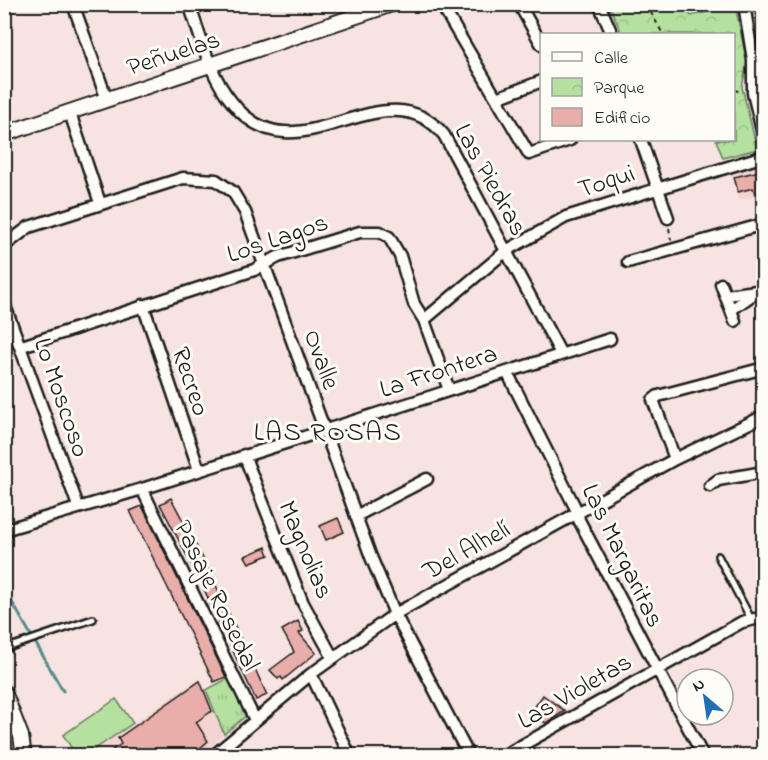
<svg xmlns="http://www.w3.org/2000/svg" width="768" height="760" font-family="'Indie Flower',sans-serif">
<style>
.built{fill:#f3d4d0}
.grass{fill:url(#grass-tufts);stroke:#687e5e;stroke-width:1.5}
.park{fill:url(#park-crowns);stroke:#687e5e;stroke-width:1.5}
.garden{fill:#b4e1a0;stroke:#687e5e;stroke-width:1.5}
.lines{fill:none;stroke-linecap:round;stroke-linejoin:round}
.stream{stroke:#598a8d;stroke-width:3}
.building{fill:#e9adaa;stroke:#1c1c1c;stroke-width:1.5}
.service-casing{stroke:#1c1c1c;stroke-width:10}
.minor-casing{stroke:#1c1c1c;stroke-width:15}
.tertiary-casing{stroke:#1c1c1c;stroke-width:18}
.path{stroke:#1c1c1c;stroke-width:2;stroke-dasharray:4.5 4.5;stroke-linecap:butt}
.service{stroke:#fdfcf7;stroke-width:5}
.minor{stroke:#fdfcf7;stroke-width:10}
.tertiary{stroke:#fdfcf7;stroke-width:14}
.labels{text-anchor:middle;stroke-width:6;stroke-linejoin:round;paint-order:stroke}
.street-label{font-size:26px;fill:#1c1c1c;stroke:#fdfcf7}
.neighbourhood-label{font-size:27px;letter-spacing:1.5px;fill:#1c1c1c;stroke:#fdfcf7}
</style>
<defs>
<pattern id="grass-tufts" width="24" height="20" patternUnits="userSpaceOnUse" patternTransform="scale(1.5)"><rect width="24" height="20" fill="#b4e1a0"/><path d="M3 7l-1-3M5 7V3M7 7l1-3M15 17l-1-3M17 17v-4M19 17l1-3" fill="none" stroke="#9ac089"/></pattern>
<pattern id="park-crowns" width="20" height="18" patternUnits="userSpaceOnUse" patternTransform="scale(1.5)"><rect width="20" height="18" fill="#b4e1a0"/><path d="M2 6a3 3 0 1 1 6 0M12 15a3 3 0 1 1 6 0" fill="none" stroke="#9ac089"/></pattern>
</defs>
<rect width="100%" height="100%" fill="#f7e4e0"/>
<filter id="ink" filterUnits="userSpaceOnUse"><feTurbulence type="fractalNoise" baseFrequency=".0167" numOctaves="2"/><feDisplacementMap in="SourceGraphic" scale="12" xChannelSelector="R" yChannelSelector="G"/><feConvolveMatrix kernelMatrix="1 2 1 2 8 2 1 2 1" color-interpolation-filters="sRGB"/></filter>
<g filter="url(#ink)">
<!-- built -->
<path class="built" d="M763 163V194L739 200 731 174Z
M200 678 224 734 202 755 86 756Z"/>
<!-- grass -->
<path class="grass" d="M229 678 248 714 224 734 206 690Z"/>
<!-- park -->
<path class="park" d="M609 5H684L691 16 735 5 747 63 742 87 757 149 723 158 716 140H734V34H622Z"/>
<!-- garden -->
<path class="garden" d="M116 699 133 723 86 755H76L63 735Z"/>
<g class="lines">
<!-- stream -->
<path class="stream" d="M632 4 638 10
M4 12 13 4
M4 588 63 691"/>
</g>
<!-- building -->
<path class="building" d="M760 171 764 192 755 194 753 188 738 192 734 177Z
M171 498 206 564 267 695 256 700 200 581 160 504Z
M142 506 226 677 214 682 130 511Z
M338 518 344 532 326 540 320 526Z
M266 547 269 555 249 563 245 556Z
M298 621 303 631 299 633 316 653 283 680 281 677 278 679 270 670 294 652 282 630Z
M200 681 212 711 196 722 208 741 191 756H104L121 744 118 738Z
M543 695 565 711 546 723 529 715Z"/>
<g class="lines">
<defs>
<path id="service" d="M4 336 14 331
M718 556 751 619
M4 649 93 619"/>
<path id="minor" d="M73 4 107 100
M189 4C201 37 209 74 231 101 295 186 383 62 444 135L561 354
M441 4 529 154 570 140
M519 4 542 45
M599 4 612 34
M744 4 753 60V93L764 139
M497 98 542 81
M70 113 100 203
M641 140 668 218
M4 246 29 227 183 178 216 180 233 192 245 212 371 557 395 614 469 756
M628 262 764 224
M721 284 735 321
M726 295 764 290
M4 303 78 506
M143 305 199 470
M731 310 755 293
M424 320 506 251 566 217 764 156
M22 346 254 270 278 257 360 232H380L389 237 400 256 414 304 424 320 449 390
M507 372 578 513 579 520 703 756
M244 455 303 603 333 658
M675 459 653 400 658 396 764 368
M710 486 718 480 764 472
M142 489 255 720
M356 516 427 479
M4 530 142 489 610 339
M311 674 350 756
M213 756 311 674 395 614 675 459 764 416
M503 756 742 622 764 617"/>
<path id="tertiary" d="M4 134 392 4
M4 692 21 736 24 756"/>
</defs>
<!-- service casing -->
<use href="#service" class="service-casing"/>
<!-- minor casing -->
<use href="#minor" class="minor-casing"/>
<!-- tertiary casing -->
<use href="#tertiary" class="tertiary-casing"/>
<!-- path -->
<path class="path" d="M646 4 663 34
M734 90 743 92
M669 228 671 240"/>
<!-- service -->
<use href="#service" class="service"/>
<!-- minor -->
<use href="#minor" class="minor"/>
<!-- tertiary -->
<use href="#tertiary" class="tertiary"/>
</g>
</g>
<g class="labels">
<!-- street labels -->
<g class="street-label">
<text transform="translate(173 52) rotate(-18)" y="9">Peñuelas</text>
<text transform="translate(492 179) rotate(61)" y="9">Las Piedras</text>
<text transform="translate(606 180) rotate(-18)" y="9">Toqui</text>
<text transform="translate(277 237) rotate(-19)" y="9">Los Lagos</text>
<text transform="translate(323 359) rotate(70)" y="9">Ovalle</text>
<text transform="translate(438 370) rotate(-18)" y="9">La Frontera</text>
<text transform="translate(192 381) rotate(71)" y="9">Recreo</text>
<text transform="translate(63 397) rotate(71)" y="9">Lo Moscoso</text>
<text transform="translate(307 549) rotate(67)" y="9">Magnolias</text>
<text transform="translate(466 549) rotate(-29)" y="9">Del Alhelí</text>
<text transform="translate(624 555) rotate(64)" y="9">Las Margaritas</text>
<text transform="translate(218 595) rotate(64)" y="9">Pasaje Rosedal</text>
<text transform="translate(574 690) rotate(-30)" y="9">Las Violetas</text>
</g>
<!-- neighbourhood labels -->
<g class="neighbourhood-label">
<text x="328" y="440">LAS ROSAS</text>
</g>
</g>
<!-- margin -->
<rect width="768" height="760" fill="none" stroke="#fdfcf7" stroke-width="24"/>
<rect x="12" y="12" width="744" height="736" fill="none" stroke="#1c1c1c" stroke-width="2" filter="url(#ink)"/>
<!-- legend -->
<rect x="540" y="33" width="195" height="108" fill="#fdfcf7" stroke="#a3a29f" stroke-width="1.5"/>
<rect x="552" y="52" width="30" height="9" fill="#fdfcf7" stroke="#a3a29f" stroke-width="1.5"/>
<text x="594" y="63" font-size="18" fill="#1c1c1c">Calle</text>
<rect x="552" y="78" width="30" height="18" fill="url(#park-crowns)" stroke="#a3a29f" stroke-width="1.5"/>
<text x="594" y="93" font-size="18" fill="#1c1c1c">Parque</text>
<rect x="552" y="108" width="30" height="18" fill="#e9adaa" stroke="#a3a29f" stroke-width="1.5"/>
<text x="594" y="123" font-size="18" fill="#1c1c1c">Edificio</text>
<!-- north arrow -->
<g transform="translate(705 697) rotate(331)"><circle r="28" fill="#fdfcf7" stroke="#a3a29f" stroke-width="1.5"/>
<path d="M0-4.5L10 22L0 15L-10 22Z" fill="#1f6fb2"/>
<text y="-9" font-size="16" font-weight="bold" text-anchor="middle" fill="#1c1c1c">N</text>
</g>
</svg>
